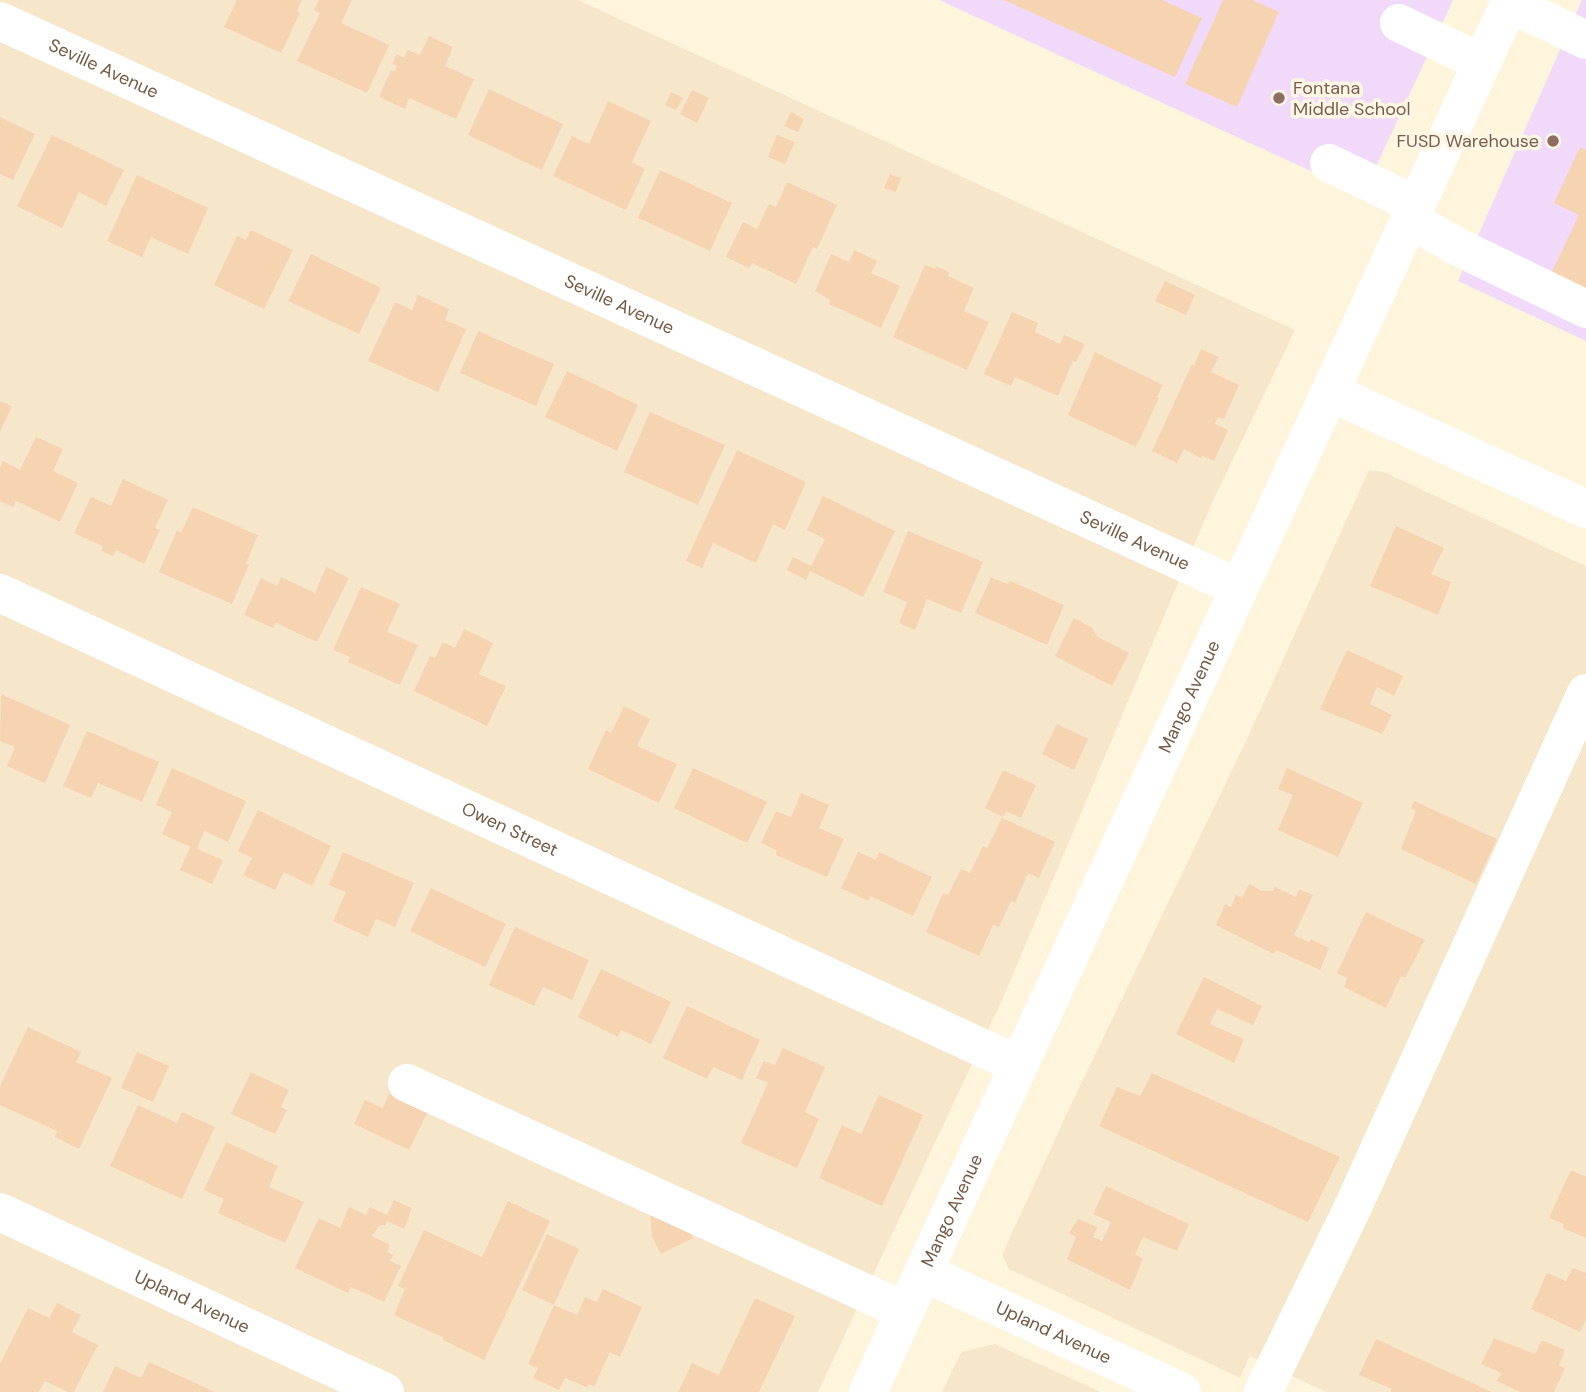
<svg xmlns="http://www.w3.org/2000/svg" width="1586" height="1392" font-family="'DM Sans',sans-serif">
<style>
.residential{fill:#f6e7ca}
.education{fill:#f1d9fa}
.building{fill:#f6d4b1}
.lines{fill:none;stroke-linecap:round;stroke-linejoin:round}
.minor{stroke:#fff;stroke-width:38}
.education-dot{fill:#8d6e63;stroke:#fff7e4;stroke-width:2.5}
.labels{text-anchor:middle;stroke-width:7;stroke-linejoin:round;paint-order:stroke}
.street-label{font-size:18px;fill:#755a43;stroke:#fff7e4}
.education-label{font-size:18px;fill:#785e54;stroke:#fff7e4;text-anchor:start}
</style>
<rect width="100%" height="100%" fill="#fef5dc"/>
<!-- residential -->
<path class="residential" d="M0 0H578L1295 330 1211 505 1003 998 818 1392H0Z
M1369 470 1384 472 1586 566V1392H1326L1250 1356 1240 1378 1009 1269 1002 1255 1067 1113 1253 726Z
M995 1344 1101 1392H942L961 1352Z"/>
<!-- education -->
<path class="education" d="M939 0H1453L1363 195Z
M1582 0H1586V341L1458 281Z"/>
<!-- building -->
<path class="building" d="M237 0H302L297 11 300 13 281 53 224 27Z
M319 0H352L341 23 389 45 367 93 297 61 320 13 314 10Z
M1004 0H1162L1202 18 1175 77Z
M1223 0H1252L1279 12 1237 107 1185 84Z
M429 36 453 47 445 66 474 79 456 119 409 98 405 109 379 97 391 70 395 72 397 66 392 64 397 54 404 58 408 50 420 55Z
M489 89 563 124 542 170 468 135Z
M692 90 709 98 697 123 680 114Z
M671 92 683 98 676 110 665 105Z
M608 101 651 121 632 162 645 169 626 210 553 176 572 136 589 144Z
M791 112 804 119 798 132 784 126Z
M0 117 35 134 13 180 0 174Z
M52 135 124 170 106 206 79 192 62 228 17 206Z
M777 135 795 142 785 164 768 157Z
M1580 147 1586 150V290L1551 274 1579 215 1554 203Z
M660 170 732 203 710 251 638 218Z
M890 174 901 178 896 192 884 188Z
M137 175 208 208 188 254 151 237 142 257 107 241Z
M787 182 837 205 817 249 813 247 796 284 752 263 749 268 726 257 743 222 757 229 769 204 776 207Z
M251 230 293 250 264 309 214 285 237 236 246 240Z
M854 250 877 261 871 273 900 286 881 328 829 304 830 300 815 291 831 254 849 262Z
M311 254 381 288 359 334 288 301Z
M925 265 935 269 936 266 949 272 948 276 974 288 964 311 989 322 967 370 893 337Z
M1165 281 1195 295 1186 315 1155 301Z
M418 295 449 309 445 320 466 329 438 392 368 361 395 302 412 310Z
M1012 312 1038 323 1035 332 1060 344 1064 335 1085 344 1076 362 1073 361 1058 396 1015 377 1011 386 984 374Z
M478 331 554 364 536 406 460 373Z
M1201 349 1219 357 1211 372 1239 385 1224 419 1218 417 1215 424 1228 430 1214 461 1203 456 1201 458 1184 449 1177 463 1152 451 1192 364 1194 366Z
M1095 352 1163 385 1157 397 1159 398 1136 447 1068 415Z
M567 371 638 405 617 451 545 417Z
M0 401 12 406 0 432Z
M650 412 725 445 698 505 624 472Z
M36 437 63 449 53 471 78 483 60 522 16 501 13 507 0 501V468L3 461 20 470Z
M737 450 806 482 785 530 773 524 756 563 713 543 702 568 686 561Z
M123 479 168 500 155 528 160 530 144 564 116 550 113 556 102 551V546L74 533 91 497 111 506Z
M823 496 895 531 863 597 810 571 806 580 787 570 793 557 811 566 825 539 807 530Z
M193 507 258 535 246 563 249 565 232 604 159 572 177 530 181 533Z
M1396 526 1444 548 1431 574 1451 582 1438 615 1370 586Z
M908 531 983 562 961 613 927 599 915 630 899 623 907 602 883 592Z
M326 567 349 578 317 642 276 623 273 628 244 615 261 578 277 586 281 577 315 593Z
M991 577 1007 584 1011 581 1064 605 1047 645 975 613Z
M361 587 400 604 387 632 418 645 400 685 348 662 350 657 333 650Z
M1074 618 1092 628 1098 637 1129 653 1112 686 1055 656Z
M464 629 493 643 479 674 506 686 487 726 414 691 430 656 435 658 443 642 455 648Z
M1347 650 1403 676 1394 696 1377 687 1370 704 1392 715 1382 734 1320 709Z
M1 694 70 725 45 783 7 766 15 747 0 741Z
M624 706 650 719 637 746 677 764 659 803 588 769 606 730 611 733Z
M1057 724 1088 739 1074 770 1042 754Z
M87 731 159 762 142 802 98 783 91 798 63 786Z
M172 768 246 801 228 842 204 831 197 849 223 860 212 884 180 870 190 847 162 834 172 812 156 805Z
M693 768 767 802 747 843 674 808Z
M1287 768 1363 803 1338 857 1278 830 1293 795 1278 789Z
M1003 770 1036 785 1021 818 1006 811 1003 817 985 808Z
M801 793 829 805 819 828 844 839 827 877 776 855V850L761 843 776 811 791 817Z
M1414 801 1497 839 1476 884 1401 849 1416 811 1411 808Z
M258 810 331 846 312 886 284 872 275 890 243 875 252 858 238 851Z
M1002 818 1055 842 1039 878 1028 873 1015 903 1011 901 999 927 993 925 979 956 926 932 943 893 948 895 961 869 970 873 983 846 987 848Z
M343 852 414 883 395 927 376 919 368 937 333 921 346 892 329 885Z
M858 852 876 860 879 852 932 877 913 916 870 896 868 901 841 888Z
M1249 884 1262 891H1273L1275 887 1296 897 1299 889 1313 895 1294 935 1309 942 1311 939 1329 948 1320 970 1276 950 1274 954 1216 925 1225 904 1231 907 1236 895 1242 898Z
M431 888 506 924 485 967 410 931Z
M1366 912 1425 940 1405 978 1401 976 1386 1008 1344 987 1347 978 1337 973Z
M515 927 589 960 572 1000 543 987 534 1006 489 985Z
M601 969 671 1002 651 1044 621 1030 618 1037 578 1017Z
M1204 977 1262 1006 1253 1025 1217 1009 1210 1024 1244 1039 1234 1063 1176 1034Z
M687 1006 760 1040 742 1080 713 1067 707 1079 663 1058Z
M28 1027 81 1052 76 1062 112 1078 79 1149 55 1137 57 1131 0 1105V1086Z
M783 1048 825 1067 805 1112 819 1119 797 1168 741 1143 768 1083 756 1078 764 1061 775 1065Z
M137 1052 169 1066 153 1102 121 1088Z
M251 1072 289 1090 281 1107 287 1110 275 1134 231 1114Z
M1152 1073 1340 1157 1308 1222 1099 1126 1117 1087 1140 1096Z
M389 1094 427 1113 409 1150 354 1124 365 1100 383 1108Z
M879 1095 923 1115 882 1206 819 1178 842 1125 861 1134Z
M138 1105 177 1123 182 1112 215 1127 182 1199 110 1166Z
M226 1142 278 1166 269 1187 304 1202 285 1243 218 1213 224 1199 204 1190Z
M1571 1170 1586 1177V1238L1563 1228 1564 1224 1549 1218Z
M1106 1186 1189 1224 1177 1251 1143 1237 1135 1254 1143 1259 1130 1290 1067 1259 1076 1237 1069 1233 1078 1219 1097 1227 1093 1237 1102 1241 1111 1222 1093 1214Z
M394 1200 412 1208 404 1229 387 1221 385 1225H380L372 1236 390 1245 387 1252 393 1255 390 1261 401 1266 384 1302 351 1287 348 1293 295 1268 319 1218 340 1228 349 1207 366 1215 370 1207 387 1215Z
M508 1201 550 1221 484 1360 443 1340 444 1338 394 1315 405 1289 398 1286 424 1230 482 1257Z
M650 1212 687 1227 693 1238 661 1254 652 1237Z
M547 1234 579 1249 554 1305 522 1290Z
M1573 1268 1586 1273V1319L1580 1332 1531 1309 1547 1273 1566 1281Z
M603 1289 642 1307 620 1357 610 1352 594 1387 589 1384 586 1387 565 1378 559 1390 533 1378 538 1368 528 1364 554 1305 577 1315 585 1297 597 1302Z
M755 1298 795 1316 759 1392H678L692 1363 719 1375Z
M57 1303 81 1315 72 1332 98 1345 74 1392H68L45 1381 39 1392H0V1364L28 1308 49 1318Z
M1494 1338 1535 1354 1542 1340 1565 1350 1559 1365 1565 1368 1554 1392H1520L1497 1381 1501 1373 1481 1364Z
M1376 1339 1492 1392H1391L1392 1389 1359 1375Z
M149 1362 215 1392H103L115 1366 141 1378Z"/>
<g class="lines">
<!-- minor -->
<g class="minor">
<path d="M1509 3 1586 40"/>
<path id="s1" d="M0 21 1239 588"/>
<path d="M1399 23 1482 63"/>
<path d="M1329 163 1416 205"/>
<path d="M1409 219 1460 248 1586 309"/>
<path d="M1330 392 1586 509"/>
<path id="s2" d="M0 593 1019 1065"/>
<path d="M407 1083 905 1311"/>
<path id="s3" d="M0 1212 385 1392"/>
<path id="s4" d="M923 1272 1182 1392"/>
<path id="s5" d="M868 1392 1511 0"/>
<path d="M1263 1392 1352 1209 1586 693"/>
</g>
</g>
<!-- markers -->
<g class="education-dot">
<circle cx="1279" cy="98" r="7"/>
<circle cx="1553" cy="141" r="7"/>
</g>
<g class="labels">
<!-- street labels -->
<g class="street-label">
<text dy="6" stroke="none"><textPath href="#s1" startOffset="114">Seville Avenue</textPath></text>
<text dy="6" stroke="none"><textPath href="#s1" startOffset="681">Seville Avenue</textPath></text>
<text dy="6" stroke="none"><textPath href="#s1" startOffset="1248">Seville Avenue</textPath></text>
<text dy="6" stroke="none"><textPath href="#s5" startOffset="766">Mango Avenue</textPath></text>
<text dy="6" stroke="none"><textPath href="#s2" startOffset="562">Owen Street</textPath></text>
<text dy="6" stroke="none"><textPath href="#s5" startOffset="200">Mango Avenue</textPath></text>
<text dy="6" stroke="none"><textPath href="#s3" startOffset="212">Upland Avenue</textPath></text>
<text dy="6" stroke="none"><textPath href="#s4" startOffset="144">Upland Avenue</textPath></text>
</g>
<!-- education labels -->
<g class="education-label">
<text x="1293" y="94">Fontana<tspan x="1293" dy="21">Middle School</tspan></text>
<text x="1539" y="147" text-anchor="end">FUSD Warehouse</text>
</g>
</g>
</svg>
